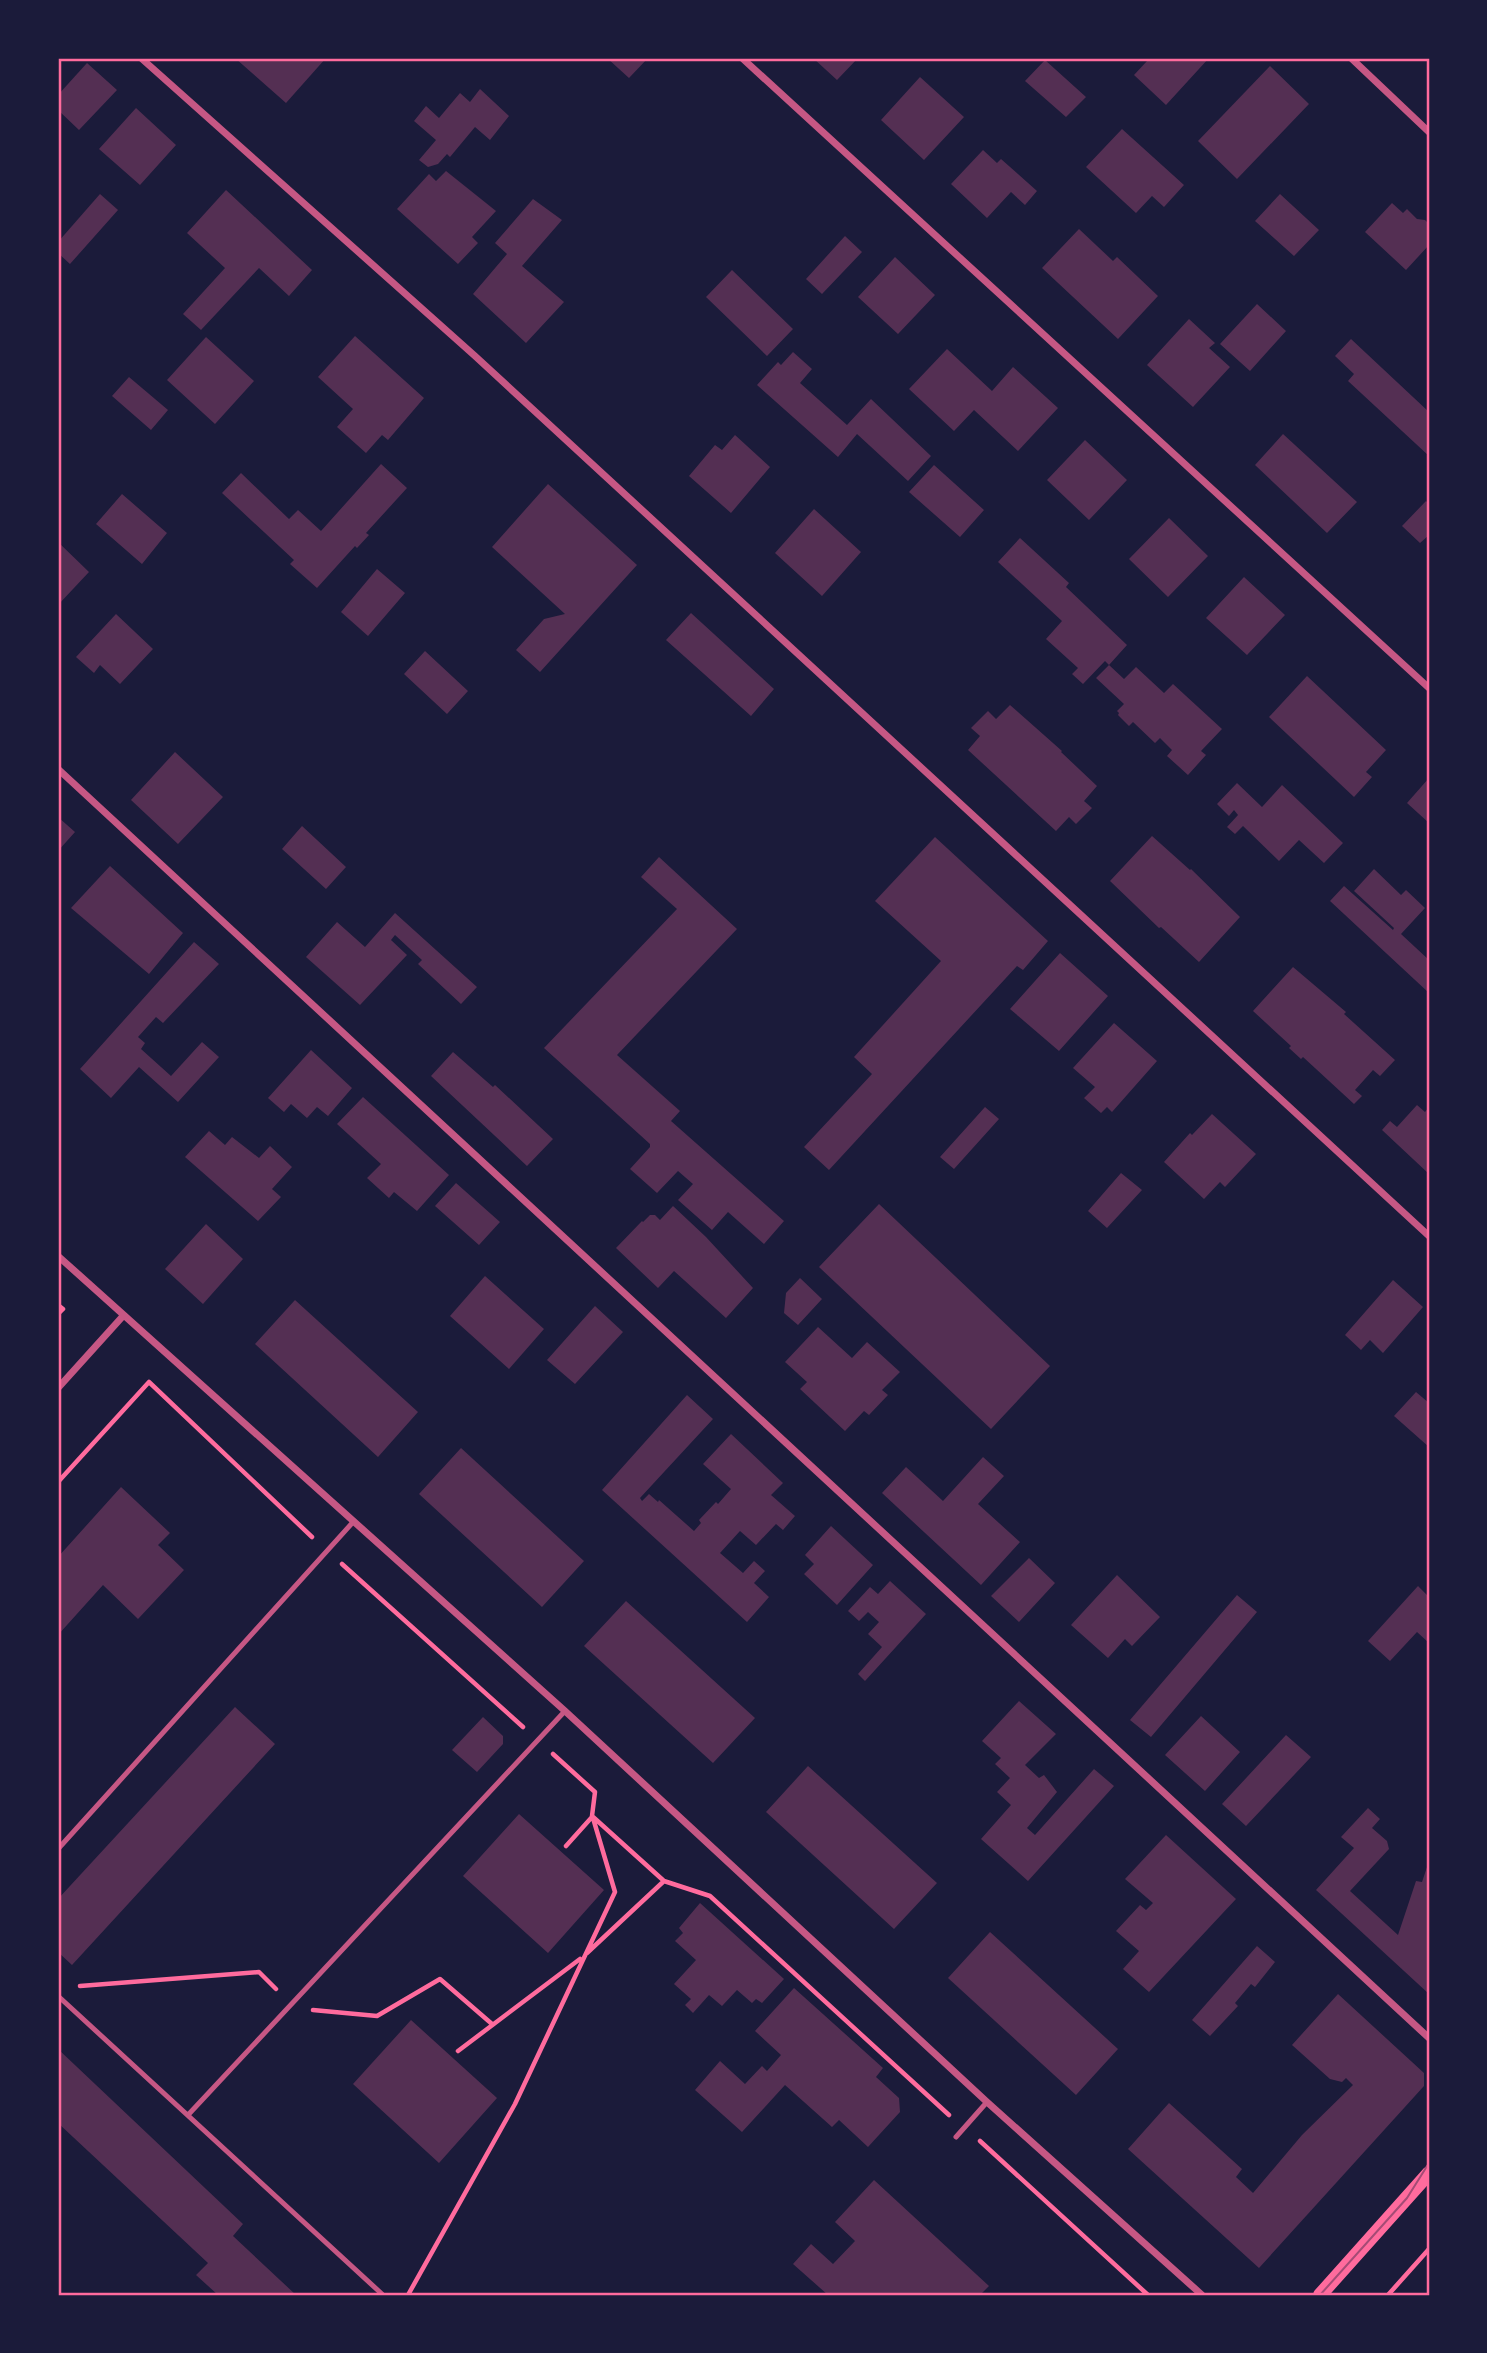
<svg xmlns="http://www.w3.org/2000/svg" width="1487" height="2353" font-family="'Libre Baskerville',serif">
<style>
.building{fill:#542f53}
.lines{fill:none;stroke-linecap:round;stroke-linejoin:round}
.path{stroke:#ff6b9d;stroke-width:4.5}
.service{stroke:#c65784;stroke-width:5}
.minor{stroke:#c65784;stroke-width:7}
.secondary{stroke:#ff6b9d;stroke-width:14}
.tram{stroke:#a44b75;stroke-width:2}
.neatline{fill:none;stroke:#ff6b9d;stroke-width:2.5}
</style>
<rect width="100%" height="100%" fill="#1b1b3a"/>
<!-- building -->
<path class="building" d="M235 58H326L286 103Z
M607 58H648L629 78Z
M813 58H858L837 80Z
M1144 58H1209L1166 105 1134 75 1147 61Z
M1045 60 1086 97 1066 117 1025 81Z
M87 63 117 90 79 130 58 110V95Z
M1270 66 1309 104 1237 179 1198 141Z
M920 77 964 117 924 160 881 120Z
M480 89 509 116 490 140 475 127 450 157 447 154 438 164 428 167 419 160 436 140 414 121 426 106 439 118 460 93 470 102Z
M136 108 176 145 140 185 99 149Z
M1122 129 1184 185 1164 207 1152 196 1136 213 1086 167Z
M983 150 997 163 1001 159 1037 191 1025 205 1011 192 987 218 951 184Z
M446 171 496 211 472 237 478 243 458 264 397 209 429 174 436 181Z
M226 190 312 270 289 296 259 268 201 330 183 314 225 268 187 233Z
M100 194 118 210 70 264 58 253V242Z
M1280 194 1319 230 1294 256 1255 221Z
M533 199 562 220 522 266 564 302 526 343 473 294 507 254 495 243Z
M1392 203 1403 213 1407 209 1417 219 1425 220 1429 224V245L1406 270 1365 232Z
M1079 229 1113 261 1117 257 1158 296 1118 339 1042 268Z
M845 236 862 252 822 294 806 279Z
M895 257 935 295 898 334 858 297Z
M732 270 793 329 767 356 706 297Z
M1257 304 1286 331 1250 371 1220 344Z
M1189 319 1215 343 1209 348 1230 367 1193 407 1147 365Z
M355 336 424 398 388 440 382 435 366 453 337 427 353 409 318 377Z
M206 337 254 381 215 424 167 380Z
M1351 339 1429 412V456L1348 381 1354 374 1335 356Z
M947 349 992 391 1013 367 1058 408 1018 451 974 410 954 431 909 389Z
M793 352 812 369 800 383 847 425 871 399 931 456 908 481 857 434 838 457 757 385 778 362 781 365Z
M129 377 168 410 151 430 112 396Z
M1283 434 1357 502 1327 533 1255 465Z
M735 435 770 467 731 513 689 476 715 445 722 450Z
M1085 440 1127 480 1089 520 1047 480Z
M381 464 407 488 366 533 369 535 357 548 355 546 317 588 290 564 294 560 222 493 241 473 289 519 298 510 321 531Z
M934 465 984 510 960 537 909 492Z
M548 484 637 565 540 672 516 650 544 619 565 614 492 547Z
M122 494 167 533 142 564 96 524Z
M1426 501 1429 504V537L1428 536 1420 543 1402 526Z
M814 509 861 552 822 596 775 553Z
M1169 518 1208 556 1168 597 1129 559Z
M1020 538 1069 583 1066 587 1127 645 1109 665 1105 661 1083 684 1072 674 1078 668 1046 639 1062 621 998 562Z
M58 542 89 572 58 605Z
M377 569 405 593 368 636 341 612Z
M1244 577 1285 615 1247 655 1206 618Z
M691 613 774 689 751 716 666 640Z
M116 614 153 649 120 684 100 665 94 673 76 657Z
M425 651 468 691 447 714 404 674Z
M1109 665 1124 679 1136 667 1164 693 1173 684 1222 729 1201 751 1206 755 1188 775 1167 756 1172 750 1160 738 1155 743 1133 722 1129 726 1118 715 1119 713 1117 711 1124 704 1096 678Z
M1307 676 1386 750 1366 772 1372 777 1354 797 1269 717Z
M1010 705 1062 751 1061 752 1097 786 1084 801 1092 808 1076 824 1069 817 1056 831 968 750 980 736 971 728 988 711 996 719Z
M175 752 223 797 178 844 131 800Z
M1429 778V823L1407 803Z
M1237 783 1262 807 1282 785 1343 843 1324 863 1299 840 1279 861 1243 826 1235 834 1227 827 1238 815 1234 810 1229 816 1217 804Z
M58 817 75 832 58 851Z
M302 826 346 867 326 889 282 849Z
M1152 836 1190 870 1191 869 1240 917 1199 962 1161 927 1159 928 1110 881Z
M935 837 1048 941 1023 970 1017 966 829 1170 804 1147 872 1074 854 1057 941 961 875 901Z
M659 857 737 929 617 1055 680 1111 671 1121 784 1221 764 1244 728 1212 712 1230 678 1200 693 1184 678 1171 657 1193 630 1169 650 1147V1144L544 1048 677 909 641 877Z
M110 866 183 933 149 974 71 908Z
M1374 869 1401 895 1406 890 1425 908 1401 934 1429 960V993L1330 901 1344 886 1393 930 1394 928 1354 891Z
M395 913 477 987 461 1004 418 964 422 960 395 935 391 940 407 955 360 1005 306 957 337 922 365 947Z
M194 942 219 964 163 1023 156 1017 138 1037 145 1043 141 1049 171 1076 202 1042 219 1057 178 1102 139 1067 111 1098 80 1069Z
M1060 953 1108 996 1059 1051 1010 1009Z
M1293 967 1346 1012 1344 1014 1395 1060 1380 1076 1373 1070 1355 1090 1362 1096 1354 1104 1303 1057 1301 1059 1289 1048 1291 1046 1253 1011Z
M1114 1023 1157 1061 1112 1112 1107 1107 1101 1113 1084 1098 1095 1087 1073 1068Z
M311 1050 352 1088 328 1116 317 1107 307 1118 291 1104 284 1112 268 1098Z
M453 1052 493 1087 495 1085 553 1139 527 1166 431 1076Z
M363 1097 449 1175 417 1211 394 1192 389 1198 367 1178 381 1164 337 1124Z
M1417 1105 1425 1112 1429 1107V1174L1382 1130 1390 1121 1397 1127Z
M985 1107 999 1119 954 1169 940 1157Z
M1212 1114 1256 1154 1225 1187 1220 1182 1204 1199 1164 1162 1190 1133 1192 1135Z
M209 1131 225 1145 232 1137 259 1158 270 1146 292 1167 272 1189 281 1197 258 1221 185 1157Z
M1121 1173 1142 1190 1107 1228 1088 1211Z
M456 1183 500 1222 479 1245 435 1206Z
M879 1204 1050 1366 991 1429 819 1267Z
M673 1206 706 1237 753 1288 726 1318 674 1271 658 1288 616 1248 642 1221 643 1222 650 1215H655L660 1220Z
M206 1224 243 1259 203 1304 165 1269Z
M485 1276 544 1329 509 1369 450 1316Z
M800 1278 822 1299 798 1325 784 1313 786 1293Z
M1393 1280 1423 1307 1383 1353 1370 1340 1361 1350 1345 1335Z
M295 1300 418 1412 378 1457 255 1344Z
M595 1306 623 1332 575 1384 547 1360Z
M818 1327 852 1358 867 1342 900 1372 882 1390 888 1395 869 1415 864 1411 845 1431 800 1389 807 1382 785 1362Z
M1416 1392 1429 1403V1447L1394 1416Z
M687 1395 713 1419 640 1498 642 1501 649 1494 658 1502 659 1500 694 1531 701 1523 699 1520 716 1502 718 1504 731 1489 703 1464 731 1434 783 1483 771 1495 795 1516 783 1530 776 1524 756 1545 740 1531 720 1553 743 1573 754 1561 765 1571 754 1583 769 1597 747 1622 602 1490Z
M461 1448 584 1561 542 1607 419 1494Z
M983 1457 1004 1476 978 1504 1020 1542 981 1585 882 1493 906 1467 943 1501Z
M121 1487 170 1533 158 1545 184 1570 138 1619 103 1585 58 1635V1557Z
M831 1526 873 1565 837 1605 804 1574 814 1564 805 1555Z
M1029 1558 1055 1583 1019 1622 991 1596Z
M1117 1575 1160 1617 1132 1646 1125 1639 1108 1658 1071 1625Z
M890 1581 926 1614 865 1681 858 1674 882 1647 868 1634 879 1622 868 1612 859 1621 848 1611 870 1587 878 1594Z
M1418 1586 1429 1597V1643L1417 1632 1390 1661 1368 1641Z
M1237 1595 1257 1612 1151 1737 1130 1720Z
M626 1601 755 1718 713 1763 584 1646Z
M1019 1701 1056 1734 1025 1765 1039 1778 1044 1775 1057 1792 1027 1828 1035 1835 1094 1769 1114 1786 1028 1881 981 1839 1011 1805 997 1792 1010 1778 995 1764 1001 1758 982 1741Z
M235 1707 275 1744 72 1965 58 1952V1899Z
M1201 1716 1240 1752 1205 1791 1165 1755Z
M483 1717 503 1736V1744L477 1772 452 1750Z
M1286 1735 1311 1757 1246 1826 1222 1804Z
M808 1766 937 1883 894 1929 766 1812Z
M1368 1808 1380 1819 1372 1828 1387 1841 1389 1849 1350 1891 1398 1935 1416 1881 1422 1882 1429 1861V1994L1316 1890 1354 1848 1341 1837Z
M519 1814 604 1890 548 1953 463 1876Z
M1166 1835 1236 1899 1149 1992 1123 1969 1139 1951 1116 1931 1140 1905 1146 1910 1153 1903 1125 1879Z
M700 1903 784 1979 762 2003 756 1999 752 2003 737 1990 722 2006 709 1995 693 2013 685 2005 691 1999 674 1984 696 1960 675 1941 683 1933 679 1928Z
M990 1932 1118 2049 1076 2095 948 1978Z
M1257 1946 1275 1962 1255 1987 1251 1984 1235 2003 1238 2006 1210 2036 1192 2020Z
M794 1988 883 2068 876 2077 899 2098 900 2112 868 2147 839 2120 832 2127 785 2085 742 2132 695 2090 720 2061 745 2084 762 2066 767 2071 781 2055 755 2031Z
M1338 1994 1424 2073V2086L1259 2268 1128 2149 1169 2103 1242 2169 1236 2177 1253 2193 1302 2135 1353 2085 1346 2078 1342 2082 1330 2079 1292 2045Z
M411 2020 497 2098 439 2163 353 2084Z
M58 2049 243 2224 233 2236 296 2295H218L196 2275 208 2263 58 2123Z
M874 2180 989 2286 980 2295H828L793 2264 811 2244 833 2264 855 2241 835 2222Z"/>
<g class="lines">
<!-- path -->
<path class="path" d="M58 1305 63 1309 58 1314
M58 1482 149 1382 312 1537
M342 1564 523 1727
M553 1754 595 1792 592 1816 664 1881 710 1896 949 2115
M566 1846 592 1817
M587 1953 664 1881
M80 1986 259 1972 276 1989
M313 2010 377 2016 440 1979 492 2024
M458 2051 580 1959
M980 2141 1148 2295
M408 2295 515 2104 615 1892 593 1818
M1388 2295 1429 2249"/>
<!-- service -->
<path class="service" d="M58 1849 354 1521
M58 1996 383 2295
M188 2115 565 1711
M956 2137 987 2102"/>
<!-- minor -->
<path class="minor" d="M141 58 475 356 1429 1236
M742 58 1429 688
M1351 58 1429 132
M58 769 1429 2038
M58 1256 565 1711 987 2102 1202 2295
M58 1388 123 1316"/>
<!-- secondary -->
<path class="secondary" d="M1320 2295 1429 2173"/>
<!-- tram -->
<path class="tram" d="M1320 2295 1407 2198 1429 2163"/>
</g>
<!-- border -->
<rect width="1487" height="2353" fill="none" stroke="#1b1b3a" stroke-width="119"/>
<rect x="60" y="60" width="1368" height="2234" class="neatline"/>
</svg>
